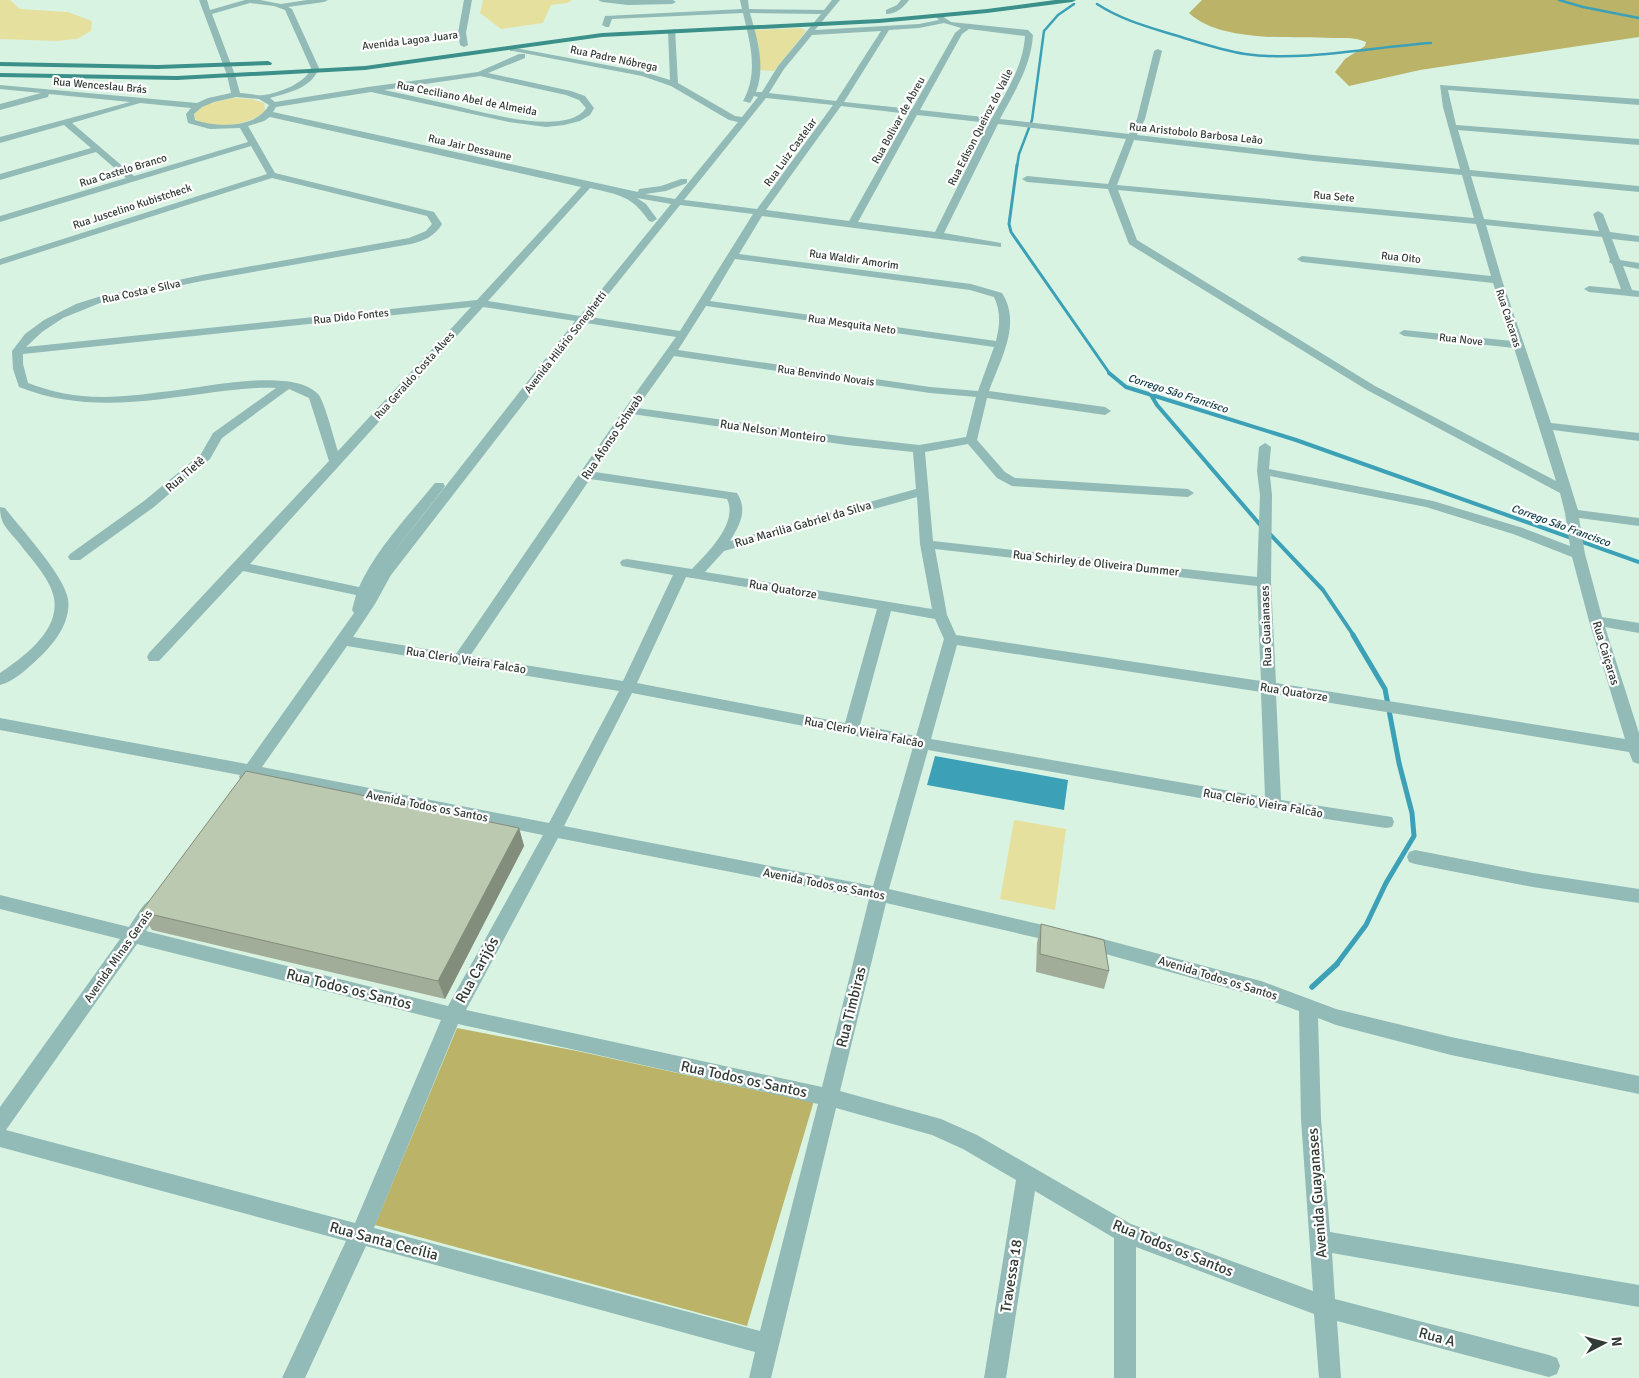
<svg xmlns="http://www.w3.org/2000/svg" width="1639" height="1378" font-family="Signika,sans-serif">
<style>
.green{fill:#e6e09e}
.forest{fill:#bab368}
.water{fill:#3ca0b7}
.lines{fill:none;stroke-linecap:round;stroke-linejoin:round}
.stream-far4{stroke:#3ca0b7;stroke-width:2.5}
.stream-far3{stroke:#3ca0b7;stroke-width:3}
.stream-far2{stroke:#3ca0b7;stroke-width:4}
.stream-far1{stroke:#3ca0b7;stroke-width:5}
.stream{stroke:#3ca0b7;stroke-width:5.5}
.minor{fill:#92bab6;fill-rule:evenodd}
.major{fill:#3b9089;fill-rule:evenodd}
.wall{fill:#a1ad98}
.shaded-wall{fill:#838d7c}
.building{fill:#bbc9b1;stroke:#838d7c}
.labels{text-anchor:middle;stroke-width:4.5;stroke-linejoin:round;paint-order:stroke}
.far-street-label{font-size:11px;fill:#323c36;stroke:#fff}
.far-water-label{font-size:11px;font-style:italic;fill:#0e3c46;stroke:#fff}
.street-label{font-size:12px;fill:#323c36;stroke:#fff}
.near-street-label{font-size:15px;fill:#323c36;stroke:#fff}
</style>
<rect width="100%" height="100%" fill="#d9f3e3"/>
<!-- green -->
<path class="green" d="M0 0H10L20 9 68 12 92 21 91 31 77 39 56 41 0 39Z
M483 0H572L568 3 551 5 543 23 501 29 480 13Z
M801 28 806 31 774 71 760 70 753 30Z
M232 98 252 99 264 103 265 111C252 125 209 132 194 118L195 112 206 104Z
M1014 820 1066 829 1055 910 1000 899Z"/>
<!-- forest -->
<path class="forest" d="M1202 0H1639V37L1420 70 1349 86 1335 72 1345 59 1365 46 1366 42C1356 37 1343 38 1332 38 1291 36 1221 43 1189 13Z
M457 1028 577 1051 764 1092 816 1094 747 1326 375 1225Z"/>
<!-- water -->
<path class="water" d="M935 756 1068 780 1064 810 927 785Z"/>
<g class="lines">
<!-- stream-far4 -->
<path class="stream-far4" d="M1559 0 1583 7 1639 18
M1097 4C1120 19 1145 26 1171 34 1195 41 1219 50 1245 54 1304 62 1371 47 1431 43
M1017 166 1019 154 1032 120 1044 31 1058 15 1074 4"/>
<!-- stream-far3 -->
<path class="stream-far3" d="M1017 165 1009 224 1011 232 1110 374"/>
<!-- stream-far2 -->
<path class="stream-far2" d="M1109 373 1126 387 1296 440 1639 562
M1151 395 1157 405 1262 527
M1268 532 1323 590 1354 636"/>
<!-- stream-far1 -->
<path class="stream-far1" d="M1336 965 1366 925 1386 883 1414 836 1412 813 1399 763 1385 689 1353 635"/>
<!-- stream -->
<path class="stream" d="M1312 987 1337 964"/>
<!-- minor -->
<path class="minor" d="M199 0H207L210 10 245 0H260L281 4 307 0H328L324 2 288 7 292 9 319 68C312 88 288 93 270 98L275 102 368 87 478 72 519 54H525V58L488 73 571 91 585 96 594 108 590 115 580 121 564 125 546 127 509 122 371 92 276 107 273 112 638 192 639 189 661 186 681 179H687V183L666 191 645 194 675 199 738 122 729 120 671 86 642 76 513 51H510V47L644 72 670 80 668 31 675 29 678 83 735 116 742 117 758 97 754 96 750 103 743 101C759 72 750 43 743 13L612 19 609 27H606L602 25 605 16 742 9 740 0H748L749 9 824 10 832 0H840L815 30 919 24 939 20 935 16 939 14 951 22 1028 30 1033 35C1031 67 1014 92 1000 119L1129 134 1137 119 1154 51 1158 49 1162 51 1145 119 1137 135 1314 155 1460 169 1443 107 1440 85 1639 99V105L1448 90 1456 125 1639 139V145L1458 130 1470 170 1639 186V192L1471 176 1484 219 1599 231 1593 214 1598 211 1603 214 1610 232 1639 236V242L1612 239 1620 260 1639 263V269L1623 266 1632 290 1639 291V297L1589 292 1584 289 1589 286 1621 289 1612 264 1609 262 1610 260 1602 237 1486 225 1502 280 1551 423 1639 433V441L1553 430 1578 510 1639 518V526L1579 518 1585 554 1602 617 1639 623V633L1605 627 1639 733V764L1633 762 1629 752 1276 694 1281 800 1392 817 1394 822 1392 827 1386 828 1273 811 928 750 889 889 1060 929 1066 931 1069 936 1066 941 1060 943 886 903 840 1091 941 1119 977 1135 1131 1224 1313 1291 1301 1119 1299 1011 1260 997 1084 948 1078 946 1075 941 1078 936 1084 934 1261 981 1336 1009 1451 1037 1639 1076V1094L1451 1055 1336 1025 1318 1018 1321 1119 1330 1232 1639 1285V1307L1332 1253 1335 1299 1549 1355 1557 1358 1560 1366 1557 1374 1549 1377 1337 1321 1341 1378H1319L1314 1314 1136 1247V1378H1114V1238L1035 1191 1006 1378H984L1016 1180 963 1149 932 1135 836 1108 771 1378H749L755 1352 366 1246 305 1378H282L346 1241 0 1147V1107L120 939 0 909V895L129 927C137 916 147 893 162 898L165 903 146 931 448 1006 543 835 255 778C251 783 247 783 241 781L239 777 240 775 0 730V718L247 764 354 613 352 610 356 595 243 571 159 661H149L147 657 149 653 329 461 309 398 289 389 222 438 210 459 154 507 80 560H70L68 557 70 554 144 501 201 454 213 433 276 388C255 387 235 390 215 392 147 401 85 413 19 387L13 369 12 351 25 334 44 320 76 304 98 297 202 275 409 238 426 231 432 224 427 216 272 178 0 265V259L267 174 251 146 0 222V216L126 178 96 152 0 180V174L91 148 64 125 0 143V137L130 102 49 94 48 97 0 110V104L41 93 0 89V85L197 103 208 98 231 93 227 75ZM250 3 274 6 285 10 311 68C306 83 279 93 264 95 257 96 247 93 240 93L235 75 212 14ZM750 13 821 14 778 66 762 92H756C766 66 757 38 750 13ZM944 23 961 28 955 33 912 109 844 102 889 30 919 28ZM969 29 1025 36C1023 67 1006 92 992 118L920 110 962 34ZM881 31 836 101 769 93 784 69 812 35ZM480 76 566 95 579 100 586 108C567 137 483 112 456 106 432 100 408 95 384 90ZM236 97 259 99 269 105C257 128 217 128 195 120L194 114 202 107 214 102ZM766 98 833 105 757 209 684 200ZM140 103 191 108 186 114 188 123 210 129 240 128 248 142 134 176 72 123ZM841 106 909 114 849 221 766 210ZM917 115 989 123 935 232 858 222ZM270 117 581 187 477 300 26 347 42 332 63 318 105 301 202 281 411 244C424 241 435 236 442 224L434 212 275 173 248 126 264 121ZM998 124 1126 139 1108 184 1027 176 1022 179 1027 182 1108 189 1129 244 1367 390 1560 493 1565 513 1570 546 1523 528 1433 501 1269 469 1271 447 1265 443 1259 447 1257 471 1260 495 1257 577 933 541 925 452 968 444 997 478 1012 486 1188 497 1194 493 1188 489 1015 478 1005 472 977 440 987 398 1105 415 1111 411 1105 407 989 391C1000 360 1022 324 1002 293L971 284 739 254 762 216 1001 247V243L944 233ZM1134 140 1314 161 1462 175 1474 218 1117 185ZM590 188C619 195 631 195 649 221L652 222 657 219 646 204 637 198 671 204 580 316 488 301ZM1118 190 1476 224 1491 276 1302 256 1297 259 1302 262 1493 283 1512 341 1404 330 1399 333 1404 336 1514 348 1556 481 1375 386 1137 240ZM680 205 753 214 680 331 590 317ZM735 259 970 290 994 297C1001 312 1000 325 996 341L710 301ZM706 306 994 347 978 391 930 387 678 350ZM471 307 338 451C334 440 325 402 318 394 294 368 210 386 178 390 153 393 127 397 102 397 76 397 52 392 28 383L23 364V354ZM483 307 575 321 387 561 443 489 445 486 443 483H435C408 516 377 548 359 587L250 564ZM586 323 676 337C601 440 529 548 456 654L353 637 375 604 391 575ZM674 356 930 393 976 397 966 437 919 445 847 437 637 408ZM632 414 847 445 913 452 916 489 730 541C740 525 748 510 737 493L595 472ZM1270 476 1426 507 1513 534 1572 557 1589 621 1625 739 1276 683 1271 582 1272 495ZM590 479 727 499C739 523 706 554 692 569L627 559 622 560 620 563 622 566 627 567 673 575 623 681 470 656ZM917 497 920 544 932 609 705 572 724 551ZM935 549 1257 586 1261 681 956 635 947 615ZM686 577 877 609 845 723 637 683ZM891 611 935 619 944 639 916 736 860 725ZM957 645 1261 692 1265 797 931 739ZM347 646 619 691 549 823 262 767ZM632 693 913 747 873 886 564 826ZM558 838 869 899 822 1087 466 1010ZM137 944 441 1020 355 1223 6 1130ZM458 1024 818 1104 760 1331 374 1228Z
M464 0H472L466 33 468 45 464 47 460 45 458 33Z
M598 0H673L676 2 672 4 628 5 602 2Z
M901 0H909C903 8 896 14 886 14V10L897 5Z
M0 507 5 508C21 529 64 575 68 599 71 620 57 640 43 654 31 665 16 681 0 685V673C23 657 60 631 54 598 50 578 31 559 19 543 8 529 0 525 0 507Z
M1415 850 1533 873 1639 889V903L1533 887 1415 864 1409 862 1407 857 1409 852Z"/>
<!-- major -->
<path class="major" d="M1055 0H1076L1072 2 987 13 879 23 602 37 365 70 177 80 0 77V73L177 76 365 66 602 33 879 19 987 9Z
M268 61 272 63 271 65 158 69 0 66V62L158 65Z"/>
</g>
<!-- wall -->
<path class="wall" d="M519 828 524 846 445 999 152 930 141 912Z
M1041 924 1109 971 1104 989 1036 972 1037 943Z"/>
<!-- shaded-wall -->
<path class="shaded-wall" d="M519 828 524 846 445 999 438 981Z"/>
<!-- building -->
<path class="building" d="M246 771 519 828 438 981 141 912Z
M1041 924 1104 940 1109 971 1040 954Z"/>
<g class="labels">
<!-- far-street labels -->
<g class="far-street-label">
<text transform="translate(410 40) rotate(-7)" y="4">Avenida Lagoa Juara</text>
<text transform="translate(614 58) rotate(12)" y="4">Rua Padre Nóbrega</text>
<text transform="translate(100 85) rotate(5)" y="4">Rua Wenceslau Brás</text>
<text transform="translate(467 98) rotate(11)" y="4">Rua Ceciliano Abel de Almeida</text>
<text transform="translate(898 120) rotate(-61)" y="4">Rua Bolivar de Abreu</text>
<text transform="translate(980 127) rotate(-63)" y="4">Rua Edison Queiroz do Valle</text>
<text transform="translate(1196 133) rotate(6)" y="4">Rua Aristobolo Barbosa Leão</text>
<text transform="translate(470 147) rotate(13)" y="4">Rua Jair Dessaune</text>
<text transform="translate(790 152) rotate(-54)" y="4">Rua Luiz Castelar</text>
<text transform="translate(123 170) rotate(-17)" y="4">Rua Castelo Branco</text>
<text transform="translate(1334 196) rotate(5)" y="4">Rua Sete</text>
<text transform="translate(132 206) rotate(-18)" y="4">Rua Juscelino Kubistcheck</text>
<text transform="translate(1401 257) rotate(6)" y="4">Rua Oito</text>
<text transform="translate(854 259) rotate(8)" y="4">Rua Waldir Amorim</text>
<text transform="translate(141 291) rotate(-12)" y="4">Rua Costa e Silva</text>
<text transform="translate(351 316) rotate(-6)" y="4">Rua Dido Fontes</text>
<text transform="translate(1509 318) rotate(72)" y="4">Rua Caicaras</text>
<text transform="translate(852 324) rotate(8)" y="4">Rua Mesquita Neto</text>
<text transform="translate(1461 339) rotate(6)" y="4">Rua Nove</text>
<text transform="translate(565 342) rotate(-52)" y="4">Avenida Hilário Soneghetti</text>
<text transform="translate(414 375) rotate(-48)" y="4">Rua Geraldo Costa Alves</text>
<text transform="translate(826 375) rotate(8)" y="4">Rua Benvindo Novais</text>
</g>
<!-- far-water labels -->
<g class="far-water-label">
<text transform="translate(1178 393) rotate(18)" y="4">Corrego São Francisco</text>
<text transform="translate(1561 525) rotate(20)" y="4">Corrego São Francisco</text>
</g>
<!-- street labels -->
<g class="street-label">
<text transform="translate(773 431) rotate(8)" y="4">Rua Nelson Monteiro</text>
<text transform="translate(612 437) rotate(-56)" y="4">Rua Afonso Schwab</text>
<text transform="translate(185 474) rotate(-41)" y="4">Rua Tietê</text>
<text transform="translate(803 524) rotate(-16)" y="4">Rua Marilia Gabriel da Silva</text>
<text transform="translate(1096 563) rotate(6)" y="4">Rua Schirley de Oliveira Dummer</text>
<text transform="translate(783 589) rotate(9)" y="4">Rua Quatorze</text>
<text transform="translate(1266 626) rotate(-92)" y="4">Rua Guaianases</text>
<text transform="translate(1606 653) rotate(73)" y="4">Rua Caiçaras</text>
<text transform="translate(466 660) rotate(9)" y="4">Rua Clerio Vieira Falcão</text>
<text transform="translate(1294 692) rotate(9)" y="4">Rua Quatorze</text>
<text transform="translate(864 732) rotate(11)" y="4">Rua Clerio Vieira Falcão</text>
<text transform="translate(1263 803) rotate(10)" y="4">Rua Clerio Vieira Falcão</text>
<text transform="translate(427 806) rotate(11)" y="4">Avenida Todos os Santos</text>
<text transform="translate(824 884) rotate(11)" y="4">Avenida Todos os Santos</text>
<text transform="translate(118 956) rotate(-55)" y="4">Avenida Minas Gerais</text>
<text transform="translate(1218 978) rotate(17)" y="4">Avenida Todos os Santos</text>
</g>
<!-- near-street labels -->
<g class="near-street-label">
<text transform="translate(477 970) rotate(-61)" y="5">Rua Carijós</text>
<text transform="translate(349 989) rotate(14)" y="5">Rua Todos os Santos</text>
<text transform="translate(851 1007) rotate(-76)" y="5">Rua Timbiras</text>
<text transform="translate(744 1079) rotate(12)" y="5">Rua Todos os Santos</text>
<text transform="translate(1317 1193) rotate(-94)" y="5">Avenida Guayanases</text>
<text transform="translate(384 1241) rotate(15)" y="5">Rua Santa Cecília</text>
<text transform="translate(1173 1248) rotate(22)" y="5">Rua Todos os Santos</text>
<text transform="translate(1011 1276) rotate(-81)" y="5">Travessa 18</text>
<text transform="translate(1437 1337) rotate(15)" y="5">Rua A</text>
</g>
</g>
<!-- north arrow -->
<g transform="translate(1604 1343) rotate(84)" stroke="#ffffff" stroke-width="4" paint-order="stroke">
<path d="M0-4L9 19L0 12L-9 19Z" fill="#323c36"/>
<text y="-8" font-size="14" font-weight="bold" text-anchor="middle" fill="#323c36">N</text>
</g>
</svg>
